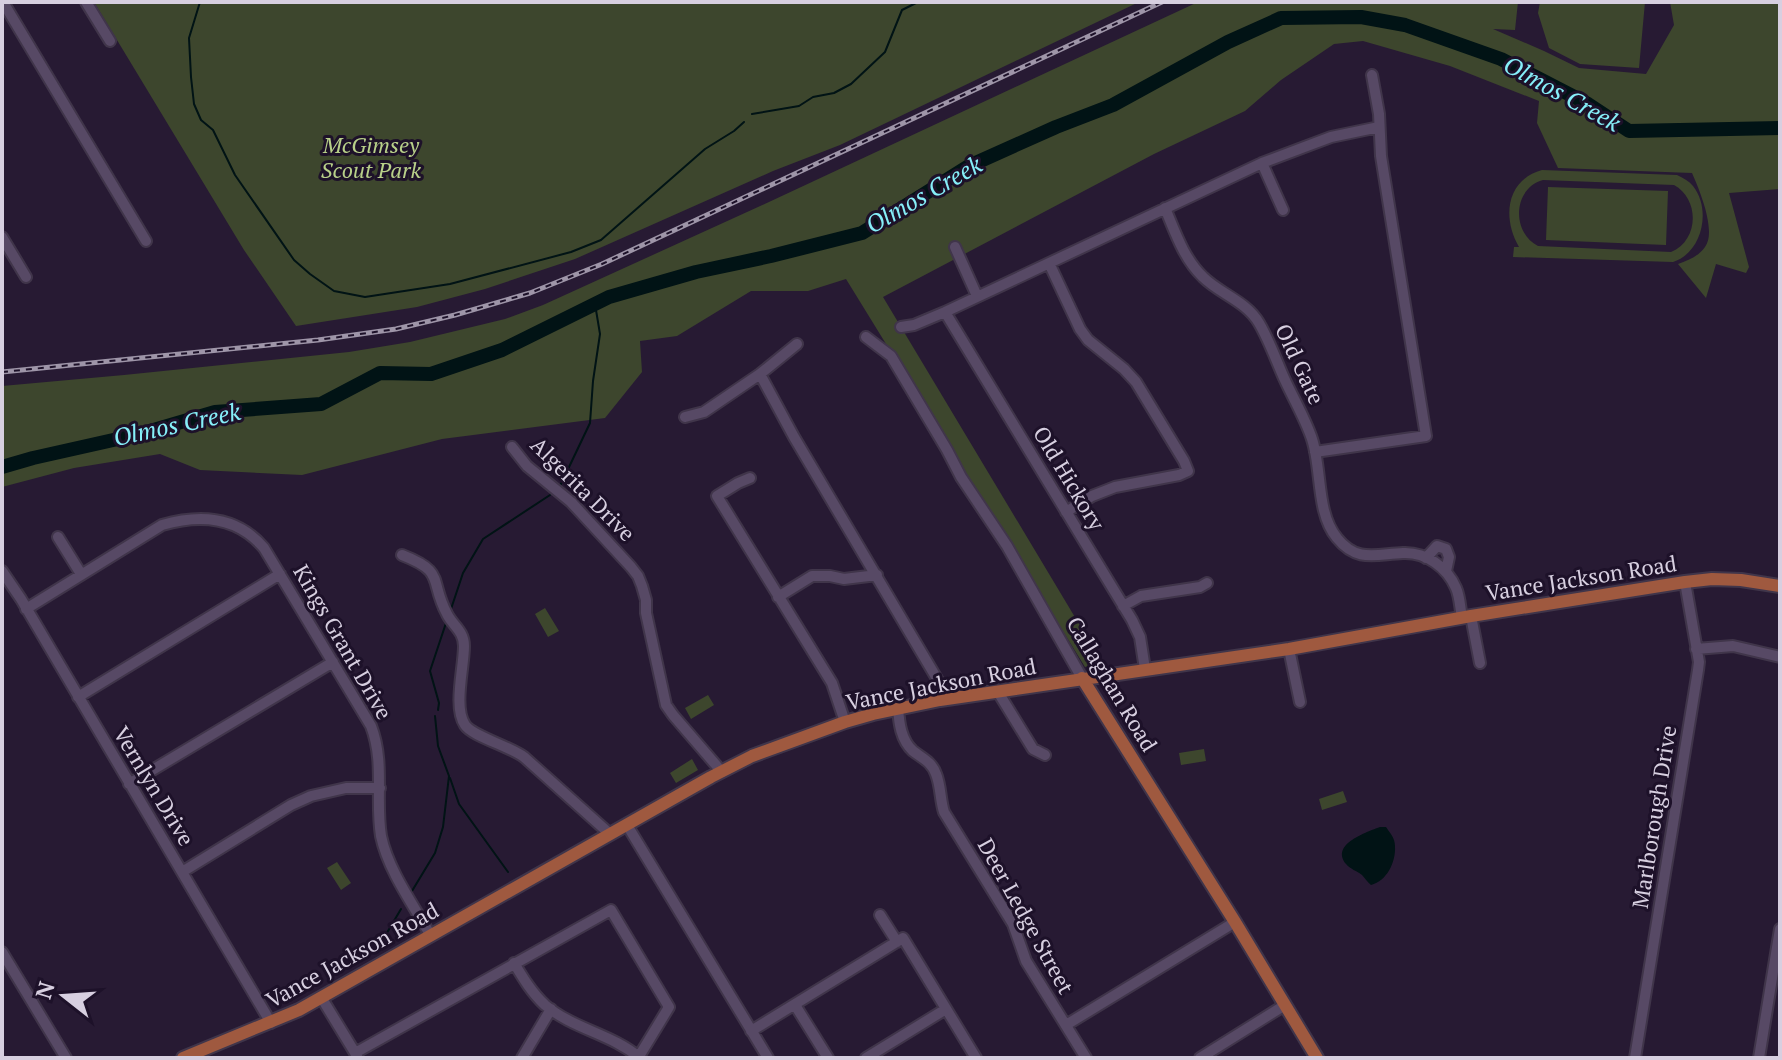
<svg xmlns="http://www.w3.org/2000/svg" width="1782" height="1060" font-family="'PT Serif',serif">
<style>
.green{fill:#3d462d;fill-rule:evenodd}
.water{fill:#011315}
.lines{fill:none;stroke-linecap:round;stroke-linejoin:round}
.stream{stroke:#011315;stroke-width:2}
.river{stroke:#011315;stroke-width:14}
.minor-casing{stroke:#40354a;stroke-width:14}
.major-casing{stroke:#40354a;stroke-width:16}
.minor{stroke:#574965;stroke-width:10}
.major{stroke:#9f593f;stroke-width:12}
.rail-casing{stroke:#9e95a8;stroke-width:5}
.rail{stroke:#1d1129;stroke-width:2;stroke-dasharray:6;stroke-linecap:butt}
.labels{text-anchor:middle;stroke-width:6;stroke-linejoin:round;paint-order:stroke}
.park-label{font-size:22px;font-style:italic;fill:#b8d089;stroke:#1d1129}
.street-label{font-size:22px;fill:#d7cfe0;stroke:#1d1129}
.water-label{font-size:24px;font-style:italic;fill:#86eff9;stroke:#1d1129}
</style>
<rect width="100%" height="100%" fill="#271a33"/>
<!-- green -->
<path class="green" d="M94 2H1139L840 145 773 171 575 259 485 289 417 307 296 326 244 250Z
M1198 2H1518L1515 30 1493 29 1544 51 1579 68 1646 74 1674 25 1670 2H1780V189L1729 193 1749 267 1746 273 1716 264 1706 298 1678 264C1688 260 1698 257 1705 247 1717 231 1699 189 1692 173L1558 168 1537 123 1539 101 1450 66 1363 41 1334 44 1281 80 1245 111 1154 154 883 297 1103 664 1085 667 846 279 808 291H751L677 336 640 341 642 372 605 418 442 439 302 475 200 470 160 454 74 468 2 487V386L124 375 349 352 410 342 505 319 543 305 758 207Z
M1540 2H1645L1639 68 1580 64 1549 48 1538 13Z
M1542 170 1677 175C1683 178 1689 181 1693 186 1712 210 1702 253 1673 262L1513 257 1514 247H1519C1502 218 1506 180 1542 170ZM1543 180 1674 185C1700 199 1699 241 1671 252L1538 246C1511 232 1513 188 1543 180Z
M1548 187 1668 191 1666 245 1546 240Z
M545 608 559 631 548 637 535 614Z
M708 695 714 705 691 719 685 708Z
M1204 749 1206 761 1181 765 1179 753Z
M692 759 698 770 676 783 670 773Z
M1343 791 1347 802 1322 810 1319 799Z
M337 862 351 883 341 890 327 868Z"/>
<!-- water -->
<path class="water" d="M1380 827H1386C1390 833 1395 838 1395 846 1396 862 1387 881 1371 885 1367 882 1365 878 1362 875 1357 871 1350 869 1346 864 1330 844 1367 832 1380 827Z"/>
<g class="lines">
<!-- stream -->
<path class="stream" d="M200 2 189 38 191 77 194 104 201 120 213 130 235 175 294 260 310 274 334 291 365 297 450 284 571 252 601 240 705 149 734 131 744 122
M752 114 799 106 813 97 834 93 851 84 885 52 902 10 918 2
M560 486 590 423 593 381 600 334 595 304
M451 609 463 573 483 539 550 495
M438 710 439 703 430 671 446 623
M450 778 459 804 508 872
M412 891 435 853 443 827 449 776 438 746 435 716
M378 948 401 909"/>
<!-- river -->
<path class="river" d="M2 467 33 458 140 434 215 412 321 404 380 373 431 374 502 350 609 297 696 272 771 256 862 233 969 166 1056 127 1113 105 1228 42 1281 18 1361 17 1405 25 1501 59 1588 104 1629 131 1780 128"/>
<defs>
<path id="minor" d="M3 2 146 241
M86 2 110 41
M1262 163 1283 210
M1165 208C1175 232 1184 259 1203 277 1220 294 1246 301 1259 323 1269 340 1276 360 1284 378 1293 398 1305 418 1312 439 1322 469 1316 513 1337 538 1357 563 1376 554 1403 553 1426 552 1447 567 1456 588 1460 597 1460 608 1462 617
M2 237 26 277
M955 247 977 296
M1049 263 1080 329 1088 340 1124 369 1136 382 1184 461 1188 471 1179 475 1115 487 1092 496 1066 512
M945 312 1132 620 1140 637 1145 669
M901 327 914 325 945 312 1262 163 1331 137 1379 127
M866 337 891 356 947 450 961 477 1007 546 1082 678
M760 374 794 437 949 699
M685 417 704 412 760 374 797 344
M512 447 527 466 571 502 631 567 638 576 642 586 646 600V613L666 705 673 715 722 772
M1315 452 1426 436 1381 156 1379 114 1372 75
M750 478 738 483 717 496 832 683 845 722
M58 537 81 574
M402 555C446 572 429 580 447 614 453 626 464 631 464 646 464 668 453 707 465 725 472 736 509 746 524 757L610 834
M1426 558 1437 546 1446 549 1449 557 1446 571
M2 571 21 599 271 1023
M778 597 812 576H830L844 579 877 575
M1123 606 1141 596 1200 587 1207 583
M26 609 162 525C200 514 237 516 264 548L371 726C385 762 375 800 381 836 388 870 414 906 431 936
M1471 616 1480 663
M1289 649 1300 702
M1696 649 1733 646 1780 657
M998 692 1033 749 1045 755
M78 697 280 574
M898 708C899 723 901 740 913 751 922 758 932 762 936 774 941 786 940 800 944 812L1013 924 1026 961 1086 1058
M129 784 333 662
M627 825 768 1058
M182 872 291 805 311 796 346 788H380
M880 915 897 942
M2 952 66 1058
M514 963C523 978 532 993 545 1005 573 1029 612 1034 640 1058
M321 997 357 1056
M795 1005 828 1058
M1066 1025 1235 922
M751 1031 903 938 976 1058
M355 1053 611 910 669 1007 638 1058
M522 1058 551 1009
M866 1058 946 1009
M1200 1058 1285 1005
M1635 1058 1698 670 1699 662 1685 582
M1759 1058 1780 929"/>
<path id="major" d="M1082 678 1235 922 1317 1058
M183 1058 299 1010 711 777 752 756 845 722 873 714 940 700 1289 649 1471 616 1685 582 1712 579 1741 580 1780 586"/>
</defs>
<!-- minor casing -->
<use href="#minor" class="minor-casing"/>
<!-- major casing -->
<use href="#major" class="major-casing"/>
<!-- minor -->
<use href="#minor" class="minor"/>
<!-- major -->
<use href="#major" class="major"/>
<defs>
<path id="rail" d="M2 372 318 340 396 329 455 315 530 293 602 264 1162 2"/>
</defs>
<!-- rail casing -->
<use href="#rail" class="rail-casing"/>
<!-- rail -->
<use href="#rail" class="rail"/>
</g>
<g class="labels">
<!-- park labels -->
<g class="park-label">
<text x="371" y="153">McGimsey<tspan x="371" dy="25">Scout Park</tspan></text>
</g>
<!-- street labels -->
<g class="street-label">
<text transform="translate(1300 364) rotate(65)" y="8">Old Gate</text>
<text transform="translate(1069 478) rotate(59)" y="8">Old Hickory</text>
<text transform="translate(583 489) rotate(45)" y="8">Algerita Drive</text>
<text transform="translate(1581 578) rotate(-9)" y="8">Vance Jackson Road</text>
<text transform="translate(343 642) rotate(60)" y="8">Kings Grant Drive</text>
<text transform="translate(941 684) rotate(-11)" y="8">Vance Jackson Road</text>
<text transform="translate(1112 684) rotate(59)" y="8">Callaghan Road</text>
<text transform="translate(154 786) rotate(59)" y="8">Vernlyn Drive</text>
<text transform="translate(1654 817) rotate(-81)" y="8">Marlborough Drive</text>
<text transform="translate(1026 916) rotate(61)" y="8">Deer Ledge Street</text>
<text transform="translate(352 955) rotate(-29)" y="8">Vance Jackson Road</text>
</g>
<!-- water labels -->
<g class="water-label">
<text transform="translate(1562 94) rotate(29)" y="8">Olmos Creek</text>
<text transform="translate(924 195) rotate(-30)" y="8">Olmos Creek</text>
<text transform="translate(177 425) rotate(-12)" y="8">Olmos Creek</text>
</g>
</g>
<!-- border -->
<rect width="1782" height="1060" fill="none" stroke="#d7cfe0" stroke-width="8"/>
<!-- north arrow -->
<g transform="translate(64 996) rotate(287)" stroke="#1d1129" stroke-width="6" paint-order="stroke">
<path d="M0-6L14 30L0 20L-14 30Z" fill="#d7cfe0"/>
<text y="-12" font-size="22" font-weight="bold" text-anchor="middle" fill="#d7cfe0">N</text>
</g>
</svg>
